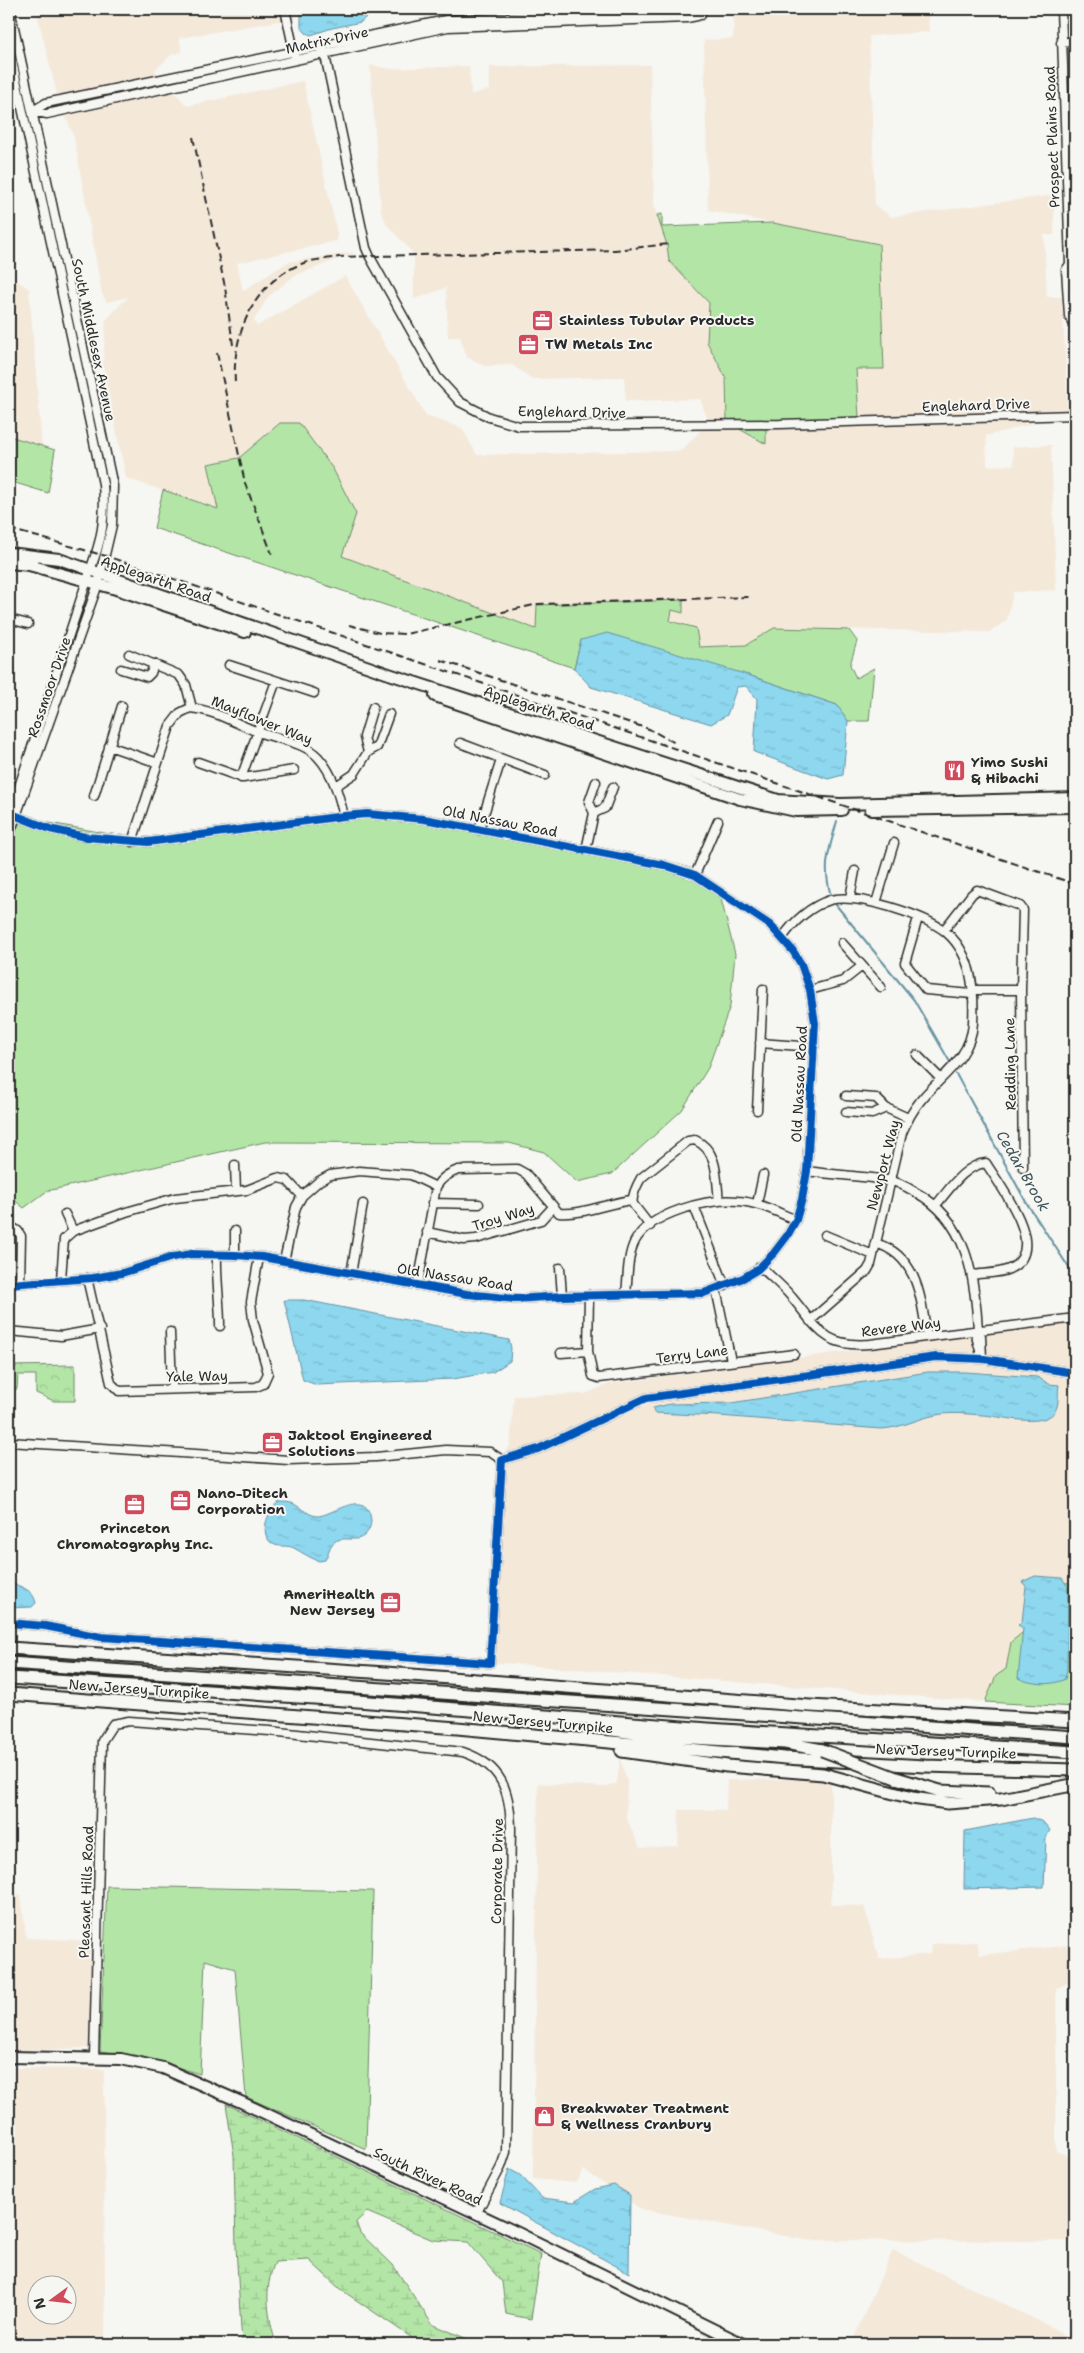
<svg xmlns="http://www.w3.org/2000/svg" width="1084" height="2353" font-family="'Shantell Sans',sans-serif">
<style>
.built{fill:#f4e8d9;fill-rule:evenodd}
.green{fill:#b3e6a6;stroke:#6f8868}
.forest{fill:url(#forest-crowns);stroke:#6f8868}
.wetland{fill:url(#wetland-marsh);stroke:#6f8868}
.water{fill:url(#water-ripples);stroke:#6692a1}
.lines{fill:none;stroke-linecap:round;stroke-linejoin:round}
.stream{stroke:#6692a1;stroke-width:2}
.minor-casing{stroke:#2b2b2b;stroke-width:11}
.major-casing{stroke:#2b2b2b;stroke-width:14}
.highway-casing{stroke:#2b2b2b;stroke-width:15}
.minor{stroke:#f6f6f2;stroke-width:8}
.major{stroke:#f6f6f2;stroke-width:10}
.highway{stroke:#f6f6f2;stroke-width:11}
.rail{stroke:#2b2b2b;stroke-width:2;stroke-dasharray:8 4;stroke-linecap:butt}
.highway-bridge-casing{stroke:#2b2b2b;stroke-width:15;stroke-linecap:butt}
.highway-bridge{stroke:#f6f6f2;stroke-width:11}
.cycleway-casing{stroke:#f6f6f2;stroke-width:11}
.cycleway{stroke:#0057b8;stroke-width:8}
.labels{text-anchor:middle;stroke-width:4;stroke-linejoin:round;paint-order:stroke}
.street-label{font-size:14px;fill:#2b2b2b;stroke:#f6f6f2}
.poi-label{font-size:14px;font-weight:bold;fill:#2b2b2b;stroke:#f6f6f2;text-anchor:start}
.water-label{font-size:15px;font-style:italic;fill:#44565c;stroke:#f6f6f2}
</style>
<defs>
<pattern id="forest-crowns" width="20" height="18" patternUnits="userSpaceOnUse" patternTransform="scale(1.25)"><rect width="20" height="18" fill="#b3e6a6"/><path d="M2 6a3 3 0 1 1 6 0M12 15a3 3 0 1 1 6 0" fill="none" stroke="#9ac58f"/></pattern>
<pattern id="wetland-marsh" width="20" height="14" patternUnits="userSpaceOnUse" patternTransform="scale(1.25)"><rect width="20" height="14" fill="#b3e6a6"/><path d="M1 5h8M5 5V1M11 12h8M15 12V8" fill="none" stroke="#9ac58f"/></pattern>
<pattern id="water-ripples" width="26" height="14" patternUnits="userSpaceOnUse" patternTransform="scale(1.25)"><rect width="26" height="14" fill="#8dd7ef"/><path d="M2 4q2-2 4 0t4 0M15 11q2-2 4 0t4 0" fill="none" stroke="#7ab9cd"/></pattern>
</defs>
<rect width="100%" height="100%" fill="#f6f6f2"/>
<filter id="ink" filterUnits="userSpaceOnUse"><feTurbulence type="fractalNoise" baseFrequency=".02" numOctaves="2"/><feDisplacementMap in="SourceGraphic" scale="10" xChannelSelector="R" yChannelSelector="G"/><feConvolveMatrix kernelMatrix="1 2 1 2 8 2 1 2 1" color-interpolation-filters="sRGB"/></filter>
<g filter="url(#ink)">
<!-- built -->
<path class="built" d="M36 9H293L296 18 179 38 182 52 171 55 155 70 187 106 303 81 337 233V241L237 263 243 291 288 262 356 252 294 276 268 297 254 320 257 326 345 276 426 416 462 428 477 455 681 451 709 422 700 399 626 401 624 377 533 379 512 365 484 366 467 357 460 337H448L446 288 414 299V254L387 225 381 211 370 65 391 69 469 66 471 94 490 90V67L650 65 654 204 667 245 669 261 709 303 707 342 726 378 727 422 766 443 765 421 856 369H883L879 245 708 210 704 40 733 39 734 9H928L929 32 869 36 875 205 891 217 1054 195V235H1044L1047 297H1062L1068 414 986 436 987 466 1014 465 1013 447 1051 445 1056 590 1013 592 1007 620 990 632 774 628 746 645 698 647 670 621 672 610 683 613V600L537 605V629L342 556 280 423 239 458 208 464 219 510 126 478 103 366 106 320 128 297 107 302 102 294 74 137 57 94Z
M9 275 29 289 42 447 9 436Z
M1075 1320V1591L1068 1583 1027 1629 1011 1642 1006 1669 996 1676 985 1702 489 1662 502 1473 498 1461 510 1446 514 1396 585 1394 609 1384Z
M620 1758 627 1782 626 1817 640 1848 678 1846 679 1810H726L727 1780 831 1779V1905L864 1906 879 1959 930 1954 932 1944 977 1942 980 1955 1071 1945 1074 1981 1056 1988V2151L1073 2158 1075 2241 806 2240 641 2209 584 2170 576 2183 533 2179 538 1783 604 1787 617 1783Z
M9 1892 21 1895 26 1938 93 1941 89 2048 9 2050Z
M9 2068 104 2069 105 2344H9ZM38 2286H68V2316H38Z
M893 2250 1055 2329 1066 2339 1067 2344H851Z"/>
<!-- green -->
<path class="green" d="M662 214V227L773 223 879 244 884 369H856L859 418 766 421V444L727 422 726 378 707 342 709 303 669 261 667 245 657 215Z
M280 423H299L333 469 356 514 342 556 536 629 537 605 683 600V613L672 610 670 621 696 628 699 647 746 645 774 628 849 630 857 641 850 665 856 678 874 668 869 721H848L837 705 748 675 581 640 574 668 154 528 163 490 218 509 208 464 239 458Z
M9 436 55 450 48 493 9 481Z
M379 814 667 864 719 891 735 954 730 1006 708 1068 682 1110 612 1174 577 1182 544 1152 509 1143 265 1142 47 1191 24 1208 13 1199H9V844L22 818 149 841Z
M1056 1582 1069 1583 1075 1591V1707L985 1702 996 1676 1006 1669 1011 1642 1027 1629Z
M107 1886 373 1891 366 2149 246 2097 235 1969 205 1960 200 2074 143 2057 100 2051Z"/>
<!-- forest -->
<path class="forest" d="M75 1365V1401H54L36 1393V1375H18L17 1389 9 1390V1366Z"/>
<!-- wetland -->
<path class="wetland" d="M226 2104 541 2254 531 2319 506 2314 502 2282 468 2242 433 2240 367 2212 356 2222 360 2233 393 2265 432 2324 479 2344H421L340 2289 309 2260 275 2262C263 2290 268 2316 276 2344H242L236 2247 234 2155Z"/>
<!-- water -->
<path class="water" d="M301 9H374L361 22 332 28 311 35 306 33 301 27Z
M607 633 748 675 837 705 848 721 843 775 828 779 754 752 757 699 746 686 737 687 727 715 711 724 591 687 574 668 581 640Z
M284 1300H304L509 1340 511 1348 510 1361 493 1372 453 1379 317 1385 303 1380Z
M928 1372H965L1037 1377 1049 1384 1059 1385C1057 1396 1061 1409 1050 1416 1034 1426 1001 1416 982 1415 968 1414 950 1412 936 1415 916 1419 902 1428 881 1429L719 1416 654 1413 653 1408 670 1404 731 1403Z
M279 1502C284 1502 290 1502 294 1504 301 1508 310 1516 318 1516 333 1515 368 1486 371 1521 371 1525 369 1531 365 1535 356 1544 342 1534 333 1543 329 1547 328 1555 325 1560L319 1561C310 1558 303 1553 294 1548 288 1545 281 1547 275 1545 257 1537 267 1511 279 1502Z
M1035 1576 1062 1578 1068 1587 1067 1670 1065 1679C1052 1686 1032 1685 1018 1678L1023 1628 1018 1625 1022 1622 1026 1586 1022 1582Z
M9 1582C21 1587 33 1589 36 1603L32 1607 9 1608Z
M1033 1818 1043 1822 1050 1830 1046 1838 1044 1887 964 1889 965 1831Z
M509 2169 520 2175 542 2198 574 2202 595 2189 614 2185 630 2195 629 2273 500 2203Z"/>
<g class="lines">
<!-- stream -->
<path class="stream" d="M831 896C822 865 829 851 837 821
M836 905 914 1000 950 1062
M956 1074 1026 1202 1075 1277"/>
<defs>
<path id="minor" d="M285 9 295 56
M1061 9 1070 264 1075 277
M1061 43 1075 41
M323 46 366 248 370 257 437 377 460 402 489 417 519 426 780 424 1075 415
M9 47 103 484C105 507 104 528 97 550L9 817
M33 111 46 103 446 20 657 11 685 12 701 15
M33 111 47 114 448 27 687 18 697 16
M1070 264 1066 270 1069 316 1075 326
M9 619 28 624
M129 654 179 675 186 685 192 708
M229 665 314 693
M121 669 147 677 151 673 154 664
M460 743 545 775
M109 746 158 763
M368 752 364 737 373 707
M198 762 243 778 294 770
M241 778 276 681
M336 786 354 774 368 752 377 747 389 714
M94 796 122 706
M9 813 50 829 85 837 148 842 344 816 367 814 424 819 664 865 695 875 770 925 793 951 801 964 810 990 815 1023 807 1171 802 1199 796 1220 787 1236 774 1253 758 1269 743 1278 704 1293 562 1296 515 1299 467 1294 262 1257 235 1255 192 1254 173 1257 122 1273 93 1278 9 1284
M594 813 589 802 596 782
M479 830 501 760
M9 836 98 584 112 525 113 486 10 9
M132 842 170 726 180 713 190 708C215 710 236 724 258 732 277 739 304 742 318 757 333 773 339 796 344 816
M586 850 594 813 605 808 613 787
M695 875 718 821
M850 898 855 871
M876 903 894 843
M918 918 905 963 926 990 972 994
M944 930 972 894 977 890 1020 906 1023 910 1021 990 1023 1168
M783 937C794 921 811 906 830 900 857 893 925 915 946 932 953 938 960 947 964 956 974 976 974 1002 973 1023 971 1058 941 1076 921 1100 912 1111 907 1121 902 1133L871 1264 867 1271 810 1321
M842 943 881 987
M810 990 843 981 862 966
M973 990H1021
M760 1043 814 1047
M917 1055 941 1079
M846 1096 876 1098 886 1108 908 1118
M757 1110 763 989
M846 1112 872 1114 886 1108
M235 1165 236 1191
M807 1171C833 1175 860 1176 887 1180 896 1181 907 1187 915 1192 967 1219 975 1277 978 1330
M432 1203 479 1204
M757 1204 763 1175
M936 1205C949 1190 964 1165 986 1163 1000 1186 1051 1250 1009 1269 999 1274 983 1273 972 1275
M694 1206 725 1286
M65 1214 73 1231
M9 1225 18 1231 21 1236 20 1283
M650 1226 633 1204C631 1196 637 1185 641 1178L688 1141 695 1140C719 1151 716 1178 719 1201
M235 1231V1255
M427 1232 464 1240 476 1239 541 1220 553 1207
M825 1235 873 1255
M875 1243C918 1255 921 1299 927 1336
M217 1255C216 1279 220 1301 220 1326
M284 1261 296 1207 302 1196 319 1181 330 1175 359 1171 411 1175 436 1187
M760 1266C770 1276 780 1284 789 1294 817 1326 822 1348 870 1344L1075 1318
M560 1268 562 1296
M351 1274 363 1204
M87 1278 111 1383 119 1391 256 1387 263 1384 268 1373 253 1320 251 1302 259 1257
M61 1279 64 1239 73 1231 126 1212 175 1198 247 1190 278 1178 287 1180 302 1196
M418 1284 436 1187C440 1179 450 1173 458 1170L517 1169 526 1174 559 1213C583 1215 607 1203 632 1200
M716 1289 731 1361
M626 1294C628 1278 627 1256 635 1241 650 1213 708 1198 738 1201 758 1202 777 1212 796 1220
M589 1295 588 1351 593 1376 599 1378 794 1354
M978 1330 981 1336 982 1358 976 1336Z
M9 1331 61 1336 100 1329
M170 1332 172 1389
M561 1353 588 1351
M9 1442 289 1460 376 1457 446 1450 490 1452 502 1460
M9 1623 45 1626 101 1637 490 1663 502 1460 538 1449 646 1398 936 1357 984 1359 1075 1373
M94 2057 102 1741 113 1724 129 1721 270 1731 463 1752C502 1765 510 1791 511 1828L506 2152 501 2167 476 2214"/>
<path id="major" d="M9 553 59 559 389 674 778 800 840 804 1075 798
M9 563 29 565 116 589 245 632
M435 696 740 799 796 811 842 810
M871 810 1075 807
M9 2057 121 2059 163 2068 241 2102 518 2233 743 2344"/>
<path id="highway" d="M9 1648 386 1673 810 1706 1075 1721
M9 1663 1075 1737
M9 1678 345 1700 708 1729 1075 1752
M9 1694 457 1728 785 1758 925 1766 1075 1770
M598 1728 657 1736 785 1743 822 1750
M622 1751 727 1766 823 1774 912 1798 948 1803 1001 1799 1072 1785
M896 1778 940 1791 989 1793"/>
</defs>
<!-- minor casing -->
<use href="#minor" class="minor-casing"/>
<!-- major casing -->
<use href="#major" class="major-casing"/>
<!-- highway casing -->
<use href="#highway" class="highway-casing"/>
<!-- minor -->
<use href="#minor" class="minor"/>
<!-- major -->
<use href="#major" class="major"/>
<!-- highway -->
<use href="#highway" class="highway"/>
<!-- rail -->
<path class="rail" d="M193 137 225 287 233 345
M217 353 245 483 272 554
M235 382C232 333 255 280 304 263 315 259 328 259 339 257L615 250 669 244
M9 529 106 556 1075 884
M349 625 380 633 406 634 538 604 749 597
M440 660 649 729 677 744"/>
<defs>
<path id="highway-bridge" d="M822 1750 896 1778"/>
</defs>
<!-- highway-bridge casing -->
<use href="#highway-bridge" class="highway-bridge-casing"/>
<!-- highway-bridge -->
<use href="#highway-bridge" class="highway-bridge"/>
<defs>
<path id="cycleway" d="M9 813 50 829 85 837 148 842 344 816 367 814 424 819 664 865 695 875 770 925 793 951 801 964 810 990 815 1023 807 1171 802 1199 796 1220 787 1236 774 1253 758 1269 743 1278 704 1293 562 1296 515 1299 467 1294 262 1257 235 1255 192 1254 173 1257 122 1273 93 1278 9 1284
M9 1623 45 1626 101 1637 490 1663 502 1460 538 1449 646 1398 936 1357 984 1359 1075 1373"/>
</defs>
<!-- cycleway casing -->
<use href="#cycleway" class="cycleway-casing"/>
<!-- cycleway -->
<use href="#cycleway" class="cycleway"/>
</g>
</g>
<!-- icons -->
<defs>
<symbol id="office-square" viewBox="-11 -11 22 22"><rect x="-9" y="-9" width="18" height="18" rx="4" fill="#d1495b" stroke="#f6f6f2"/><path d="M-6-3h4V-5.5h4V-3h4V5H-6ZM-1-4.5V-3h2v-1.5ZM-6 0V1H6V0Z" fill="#fff"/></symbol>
<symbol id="restaurant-square" viewBox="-11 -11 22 22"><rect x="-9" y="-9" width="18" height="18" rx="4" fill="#d1495b" stroke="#f6f6f2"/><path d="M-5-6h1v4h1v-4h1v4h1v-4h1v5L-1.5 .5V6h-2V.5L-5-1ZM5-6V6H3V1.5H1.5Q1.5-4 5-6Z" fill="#fff"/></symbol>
<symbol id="shop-square" viewBox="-11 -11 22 22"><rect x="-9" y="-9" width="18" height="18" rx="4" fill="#d1495b" stroke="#f6f6f2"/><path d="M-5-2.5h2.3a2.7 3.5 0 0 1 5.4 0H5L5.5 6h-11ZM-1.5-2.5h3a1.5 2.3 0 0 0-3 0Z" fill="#fff"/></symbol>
</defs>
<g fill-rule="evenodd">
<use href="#office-square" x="530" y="308" width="25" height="25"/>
<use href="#office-square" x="516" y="332" width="25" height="25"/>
<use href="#restaurant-square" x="942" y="758" width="25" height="25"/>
<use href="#office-square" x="260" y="1430" width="25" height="25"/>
<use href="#office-square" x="168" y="1488" width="25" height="25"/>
<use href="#office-square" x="122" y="1492" width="25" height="25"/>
<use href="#office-square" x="378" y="1590" width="25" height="25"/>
<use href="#shop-square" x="532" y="2104" width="25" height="25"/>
</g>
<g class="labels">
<!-- street labels -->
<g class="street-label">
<text transform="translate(327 40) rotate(-12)" y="5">Matrix Drive</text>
<text transform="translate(1052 137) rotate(-92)" y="5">Prospect Plains Road</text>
<text transform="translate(94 340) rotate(78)" y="5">South Middlesex Avenue</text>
<text transform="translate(976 405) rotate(-2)" y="5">Englehard Drive</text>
<text transform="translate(572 412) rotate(1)" y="5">Englehard Drive</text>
<text transform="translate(156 579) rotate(19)" y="5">Applegarth Road</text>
<text transform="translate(49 687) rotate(-71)" y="5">Rossmoor Drive</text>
<text transform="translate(539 708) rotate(18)" y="5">Applegarth Road</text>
<text transform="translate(262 720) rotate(22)" y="5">Mayflower Way</text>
<text transform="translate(500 821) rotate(11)" y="5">Old Nassau Road</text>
<text transform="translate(1010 1064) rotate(-91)" y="5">Redding Lane</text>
<text transform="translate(799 1084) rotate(-87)" y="5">Old Nassau Road</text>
<text transform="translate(883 1165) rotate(-75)" y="5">Newport Way</text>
<text transform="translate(503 1217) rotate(-17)" y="5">Troy Way</text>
<text transform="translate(455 1277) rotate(9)" y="5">Old Nassau Road</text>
<text transform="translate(901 1327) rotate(-7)" y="5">Revere Way</text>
<text transform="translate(692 1354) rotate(-7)" y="5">Terry Lane</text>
<text transform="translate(197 1376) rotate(-1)" y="5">Yale Way</text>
<text transform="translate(139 1689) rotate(4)" y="5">New Jersey Turnpike</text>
<text transform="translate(543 1722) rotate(5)" y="5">New Jersey Turnpike</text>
<text transform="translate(946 1751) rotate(2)" y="5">New Jersey Turnpike</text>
<text transform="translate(497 1871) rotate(-89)" y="5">Corporate Drive</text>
<text transform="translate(86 1892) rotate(-88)" y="5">Pleasant Hills Road</text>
<text transform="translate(428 2176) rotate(25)" y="5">South River Road</text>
</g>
<!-- poi labels -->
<g class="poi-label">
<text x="559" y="325">Stainless Tubular Products</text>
<text x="545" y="349">TW Metals Inc</text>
<text x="971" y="767">Yimo Sushi<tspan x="971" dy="16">&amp; Hibachi</tspan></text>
<text x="288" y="1440">Jaktool Engineered<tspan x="288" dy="16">Solutions</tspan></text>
<text x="197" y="1498">Nano-Ditech<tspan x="197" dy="16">Corporation</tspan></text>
<text x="135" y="1533" text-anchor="middle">Princeton<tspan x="135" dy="16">Chromatography Inc.</tspan></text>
<text x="375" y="1599" text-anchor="end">AmeriHealth<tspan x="375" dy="16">New Jersey</tspan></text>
<text x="561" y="2113">Breakwater Treatment<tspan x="561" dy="16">&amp; Wellness Cranbury</tspan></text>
</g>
<!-- water labels -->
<g class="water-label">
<text transform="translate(1023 1171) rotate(60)" y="5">Cedar Brook</text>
</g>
</g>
<!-- margin -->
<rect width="1084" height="2353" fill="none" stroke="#f6f6f2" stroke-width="30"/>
<rect x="15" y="15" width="1054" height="2323" fill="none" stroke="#2b2b2b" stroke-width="2" filter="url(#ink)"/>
<!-- north arrow -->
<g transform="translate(52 2300) rotate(255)"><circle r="24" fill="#f6f6f2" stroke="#a5a5a2"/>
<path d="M0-4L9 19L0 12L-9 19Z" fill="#d1495b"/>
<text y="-8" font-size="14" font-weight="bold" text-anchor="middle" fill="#2b2b2b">N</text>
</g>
</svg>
